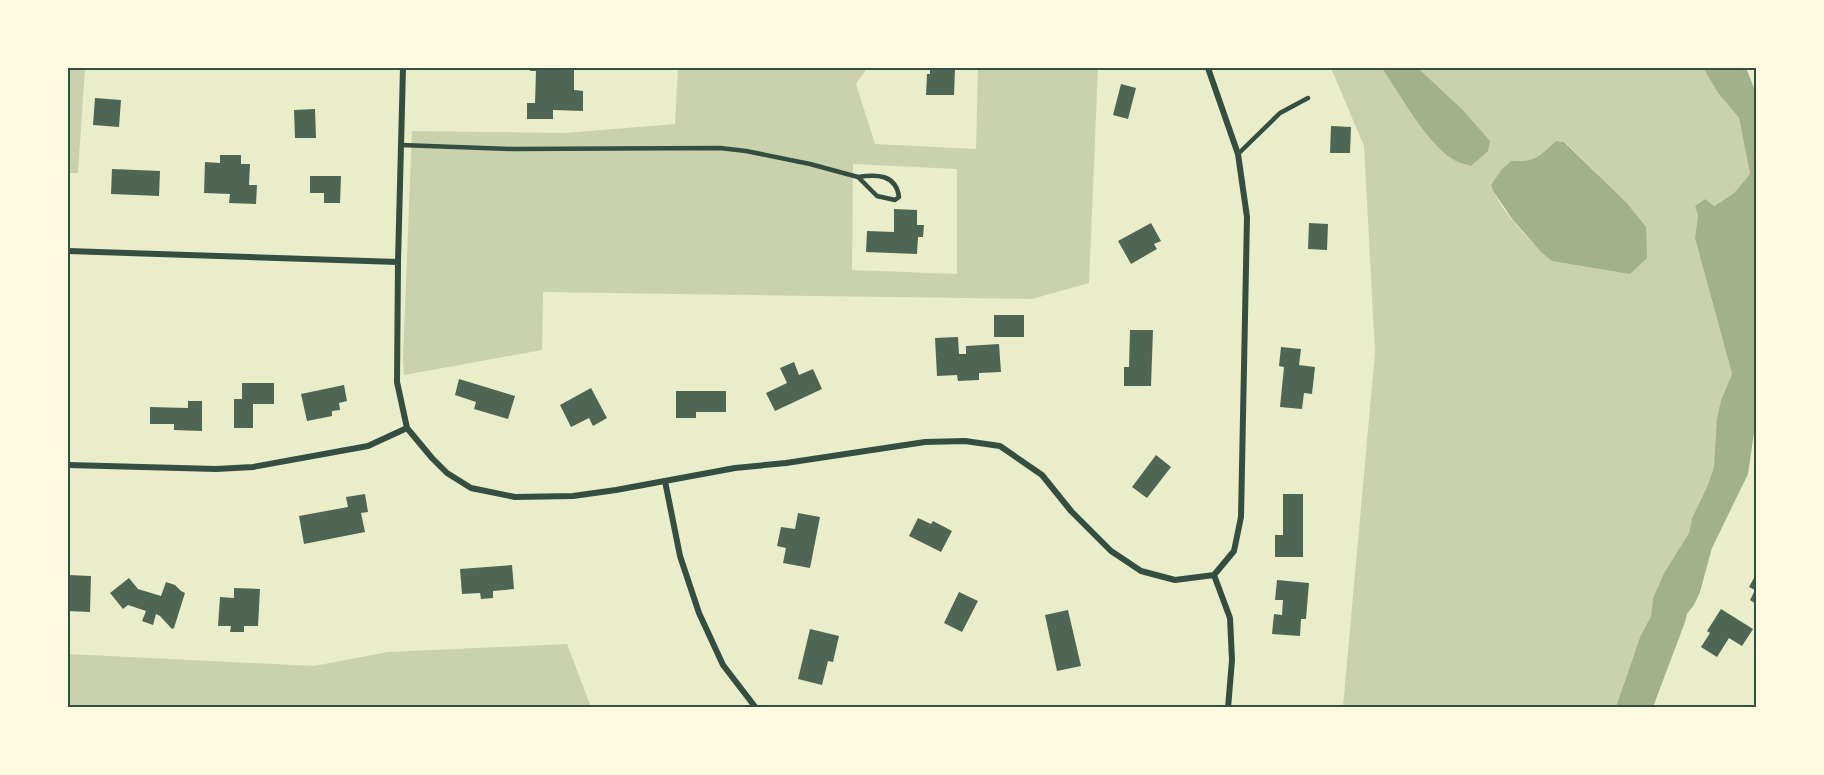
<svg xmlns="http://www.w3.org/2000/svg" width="1824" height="775" font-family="Lora,serif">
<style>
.green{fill:#cad2ad;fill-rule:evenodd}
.water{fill:#a3b18a}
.building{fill:#4f6655}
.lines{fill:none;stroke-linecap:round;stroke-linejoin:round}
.service{stroke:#344e41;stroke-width:4.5}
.minor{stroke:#344e41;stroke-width:6}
.neatline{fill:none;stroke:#344e41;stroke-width:2}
</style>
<rect width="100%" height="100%" fill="#e9edc9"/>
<!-- green -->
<path class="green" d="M68 68H85L78 173H68Z
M678 68H867L856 84 875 144 976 149 978 68H1098L1089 283 1032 299 543 292 542 350 404 375 403 359 412 131 565 133 675 124ZM853 164 957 169V274L852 270Z
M1331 68H1382L1422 128 1489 141 1463 110 1418 68H1703L1718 93 1739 118 1750 174 1734 193 1713 206 1705 199 1695 206 1698 215 1695 238 1732 374 1721 400 1714 467 1707 487 1692 518 1689 533 1664 573 1653 598 1651 616 1640 637 1616 707H1343L1375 352 1364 146ZM1556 141 1565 142 1626 202 1645 227 1552 261C1534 246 1497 207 1491 185L1511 161C1536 162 1538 157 1556 141Z
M567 644 591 707H68V654L314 666 388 652Z"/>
<!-- water -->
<path class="water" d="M1382 68H1418L1463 110 1490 141 1488 151 1471 166C1466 164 1459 163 1454 160 1426 143 1400 94 1382 68Z
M1703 68H1746L1756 93V313L1754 317 1756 327V419L1748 474 1712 548 1700 592 1694 605 1687 614 1685 622 1653 707H1616L1640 637 1651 616 1653 598 1664 573 1689 533 1692 518 1707 487 1714 467 1717 419 1721 400 1732 374 1695 238 1698 215 1695 206 1705 199 1714 206 1734 193 1750 174 1739 118 1718 93Z
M1556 141 1564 142 1626 202 1646 227 1647 258 1630 274 1552 261 1541 252 1513 220 1493 191 1491 185 1502 169 1511 161C1536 162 1538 157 1556 141Z"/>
<!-- building -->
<path class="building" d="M530 68H574V90L583 91V111L553 110V119H527V103H535L536 71H530Z
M930 68H955L954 95H926L927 74H930Z
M1121 84 1136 88 1128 119 1113 115Z
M95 98 121 100 119 127 93 125Z
M315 109 316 138H295L294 110Z
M1331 126 1351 127 1350 153H1330Z
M220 155H241V164H250L249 185H257L256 204 229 203 230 194 204 193 205 162 220 163Z
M112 169 160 171 159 196 111 194Z
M310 176H341L340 203H324V193H310Z
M894 209 917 210V225H924L923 237H918L917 254 866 252 867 231 894 232Z
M1151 223 1161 241 1154 244 1157 249 1131 264 1118 241Z
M1309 223 1328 224 1327 250 1308 249Z
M994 315H1024V337H994Z
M1130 330H1153L1151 386H1124V367H1129Z
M958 337 959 354H966V346L999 344 1001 372 979 373V380L958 381 957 375 937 376 935 338Z
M1281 347 1301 349 1299 365 1315 367 1312 394 1304 393 1302 409 1280 407 1284 367 1279 366Z
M794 362 799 375 813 369 822 389 775 411 766 393 787 383 780 368Z
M459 379 515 396 508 419 474 409 476 402 455 395Z
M242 383H274V404H253V428H234V399H242Z
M344 385 347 401 339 403 340 410 332 411V416L307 421 301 394Z
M591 388 607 418 593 426 589 418 571 427 560 405Z
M676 391H726V412H696V418H676Z
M188 401H202V431L174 430V424H150V407L188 408Z
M1156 455 1171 467 1147 498 1132 487Z
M365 494 368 512 361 513 365 532 304 544 299 516 348 507 346 497Z
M1283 494H1303V557H1275V535H1283Z
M798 513 820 517 810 568 783 563 786 548 777 546 781 527 795 529Z
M918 518 931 524 933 521 952 531 941 552 909 536Z
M512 565 514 589 493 591V598L481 599 480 593 462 594 460 569Z
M68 575 91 576 90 612 68 611Z
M1755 576 1756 577V604L1750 600 1755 590 1749 587Z
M129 578 138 589 161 596 166 582 175 585 181 591 185 593 174 628 172 629 160 616 156 614 153 625 142 621 146 611 128 605 123 609 110 593Z
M1277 580 1309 583 1306 619H1301L1300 636 1272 634 1274 614 1282 615 1283 600H1275Z
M234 588 260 589 258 626H244V632H230L231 626H218L220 597 234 598Z
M959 592 978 601 962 632 944 623Z
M1721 609 1753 629 1742 646 1729 638 1717 657 1701 647 1710 633 1707 631Z
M1068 610 1081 666 1057 671 1045 615Z
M810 629 839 636 833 662 828 661 822 685 798 679Z"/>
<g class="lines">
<!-- service -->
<path class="service" d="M401 145 513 149 720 148 746 151 810 164 858 177 877 196 895 200 899 197C896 174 876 174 858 177
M1238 154 1280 113 1308 98"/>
<!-- minor -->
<path class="minor" d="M403 68 398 262 397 382 407 428 432 458 447 473 471 488 515 497 573 496 616 490 735 468 786 463 925 442 965 441 1000 446 1042 475 1071 511 1111 551 1141 571 1175 580 1214 575
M1208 68 1238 154 1247 217 1241 517 1234 551 1214 575 1230 618 1232 660 1228 708
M68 251 398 262
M68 465 216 469 253 467 368 446 407 428
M665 481 680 556 699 613 723 665 756 708"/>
</g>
<!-- border -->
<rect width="1824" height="775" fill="none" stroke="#fefae0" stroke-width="138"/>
<rect x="69" y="69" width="1686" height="637" class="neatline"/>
</svg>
